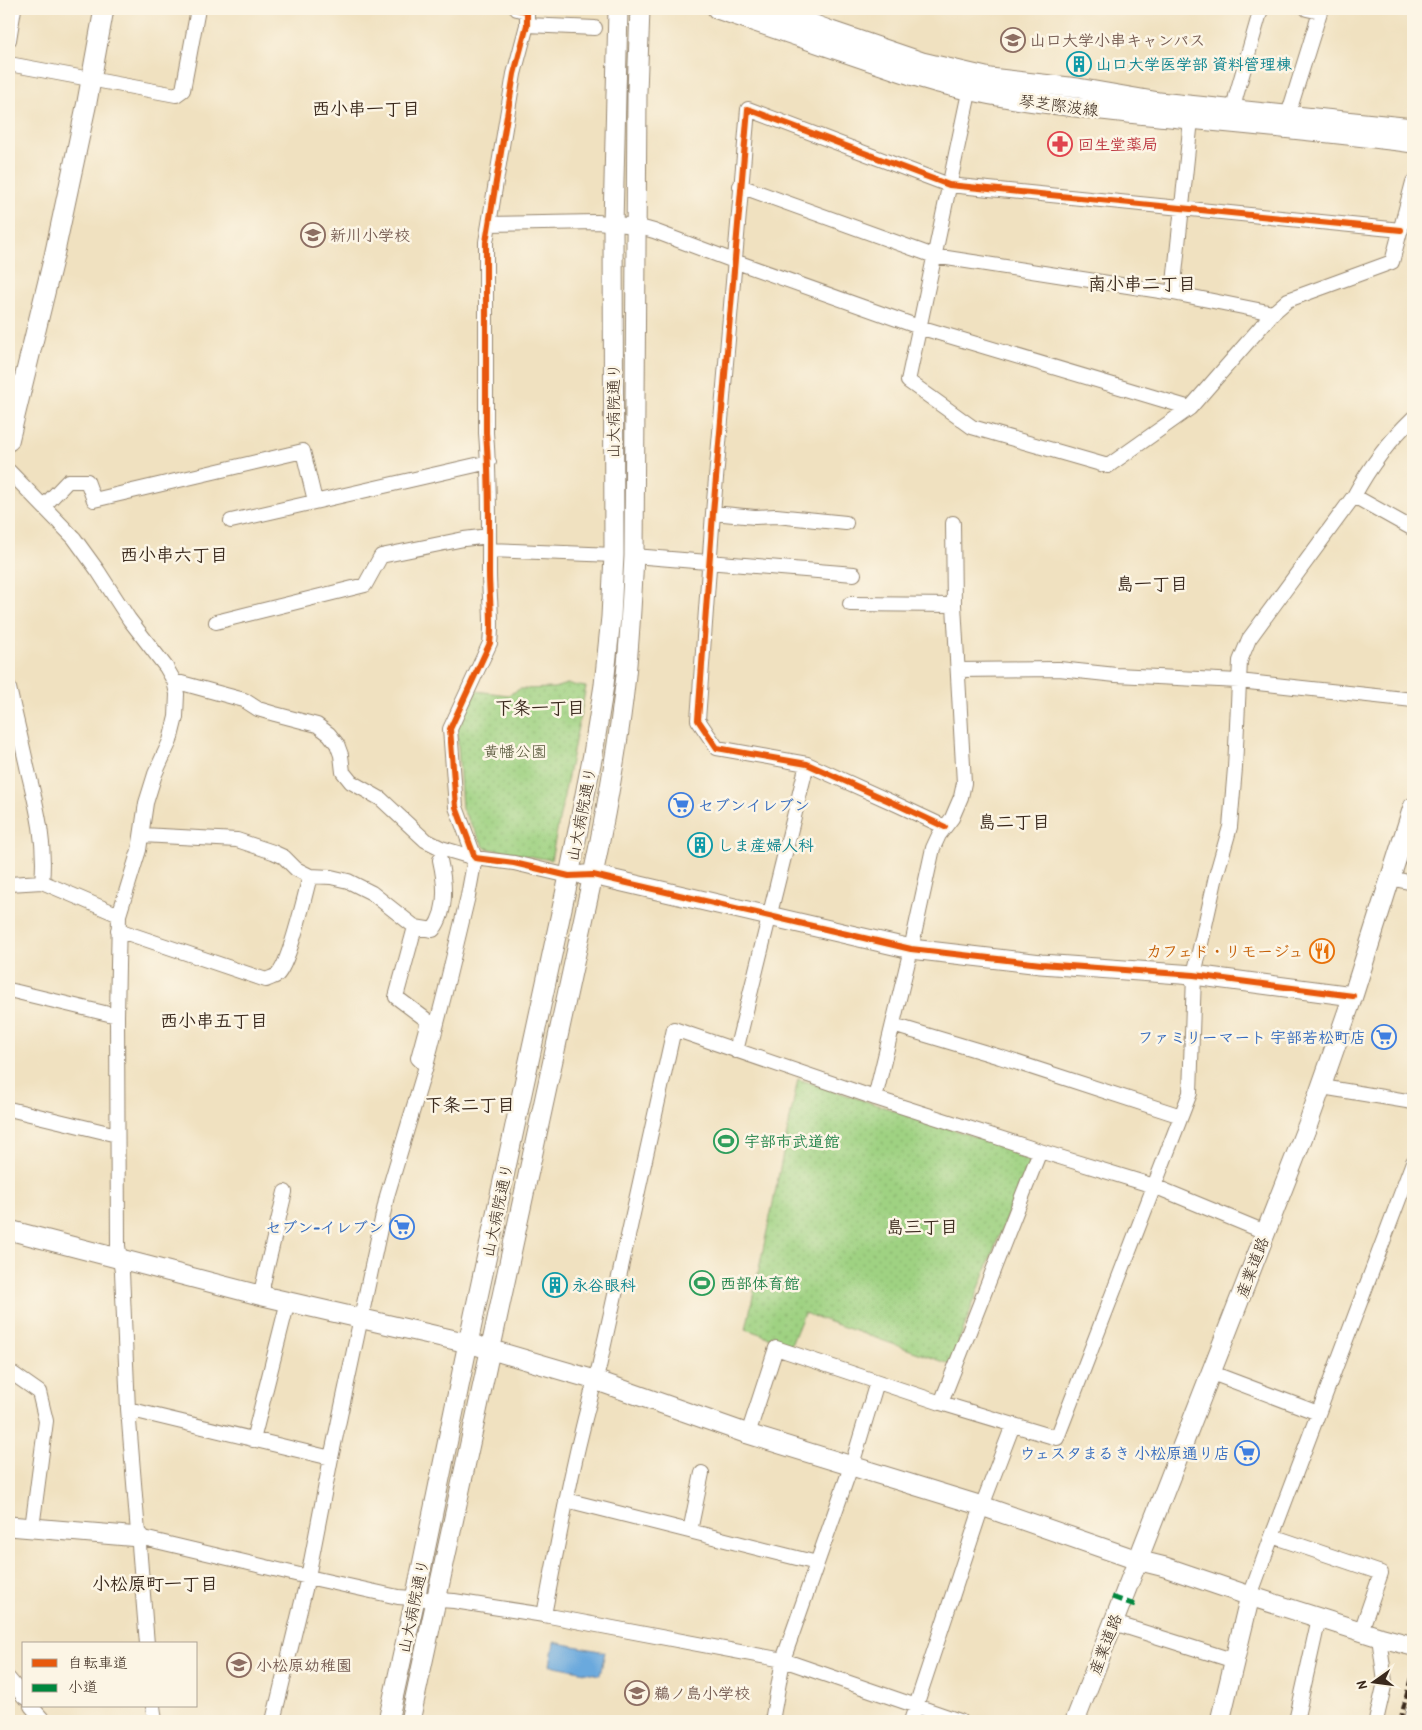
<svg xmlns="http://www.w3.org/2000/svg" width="1422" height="1730" font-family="'Patrick Hand','Klee One',sans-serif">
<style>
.green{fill:url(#green-dots);stroke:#6d7e50}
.water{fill:#6aa9dd;stroke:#526a7e}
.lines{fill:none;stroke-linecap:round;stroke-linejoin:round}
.street-casing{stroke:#96866f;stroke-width:16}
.secondary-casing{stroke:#96866f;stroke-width:21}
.street{stroke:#fff;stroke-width:14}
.secondary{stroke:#fff;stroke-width:19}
.rail{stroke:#3b2a1e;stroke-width:4;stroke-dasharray:8 4;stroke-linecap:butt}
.quiet{stroke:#00873e;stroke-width:5;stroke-dasharray:10 5;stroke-linecap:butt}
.cycleway-casing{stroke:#fcf5e5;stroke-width:9}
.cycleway{stroke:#e8590c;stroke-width:6}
.labels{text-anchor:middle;stroke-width:5;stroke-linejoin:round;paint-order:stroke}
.education-label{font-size:16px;font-weight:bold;fill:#785e54;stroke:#fcf5e5;text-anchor:start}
.culture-label{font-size:16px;font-weight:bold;fill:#0d838f;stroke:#fcf5e5;text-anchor:start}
.street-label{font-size:16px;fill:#3b2a1e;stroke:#fcf5e5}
.health-label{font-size:16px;font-weight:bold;fill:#be3a42;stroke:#fcf5e5;text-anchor:start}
.park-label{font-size:16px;fill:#545437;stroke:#fcf5e5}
.shop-label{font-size:16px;font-weight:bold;fill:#366cbe;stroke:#fcf5e5;text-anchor:end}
.food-label{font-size:16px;font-weight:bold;fill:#c56008;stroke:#fcf5e5;text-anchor:end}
.leisure-label{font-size:16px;font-weight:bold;fill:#27864d;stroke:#fcf5e5;text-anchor:start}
.neighbourhood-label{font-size:18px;font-weight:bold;fill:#3b2a1e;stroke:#fcf5e5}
</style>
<defs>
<pattern id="green-dots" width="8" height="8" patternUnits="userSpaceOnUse" patternTransform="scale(1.25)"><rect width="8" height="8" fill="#9fd282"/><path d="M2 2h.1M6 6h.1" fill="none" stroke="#8ab470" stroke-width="1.8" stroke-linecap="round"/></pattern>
</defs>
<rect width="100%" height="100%" fill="#fcf5e5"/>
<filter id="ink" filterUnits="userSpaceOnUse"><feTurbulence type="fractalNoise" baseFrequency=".02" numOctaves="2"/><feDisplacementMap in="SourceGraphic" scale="10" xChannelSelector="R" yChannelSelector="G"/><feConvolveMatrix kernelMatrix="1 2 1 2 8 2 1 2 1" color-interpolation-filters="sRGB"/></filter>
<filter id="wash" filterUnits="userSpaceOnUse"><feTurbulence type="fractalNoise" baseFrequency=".0096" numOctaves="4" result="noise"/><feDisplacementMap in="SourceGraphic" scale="20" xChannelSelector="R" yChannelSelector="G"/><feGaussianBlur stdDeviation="1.12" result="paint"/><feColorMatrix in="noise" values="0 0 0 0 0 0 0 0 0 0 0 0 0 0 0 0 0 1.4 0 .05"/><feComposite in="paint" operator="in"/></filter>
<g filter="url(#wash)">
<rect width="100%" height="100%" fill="#f0e1c0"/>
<!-- green -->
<path class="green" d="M567 684 586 687 551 860 485 848 462 809 457 727 476 691 508 695 520 689 554 688Z
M798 1079 1028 1154 1030 1161 1011 1205 950 1364 804 1313 791 1345 746 1329 773 1203Z"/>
<!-- water -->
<path class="water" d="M554 1642 605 1652 600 1675 550 1665Z"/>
</g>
<g filter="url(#ink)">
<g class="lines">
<defs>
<path id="street" d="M517 9 527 11V25L514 74 486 242V433C490 480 489 527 489 573 489 596 493 620 490 643L450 729 456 807 475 858 514 863 569 876
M527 25 595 28
M9 40 14 9
M9 64 176 95 183 90 198 9
M971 83 908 381 972 427 1108 466 1190 408 1273 313 1288 300 1392 262 1413 182
M1288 115 1320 12 1307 9
M1232 117 1236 96 1261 9
M740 186 934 256 1173 293 1273 313
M489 224 597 222 636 226 654 231 734 261 919 327 1190 408
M1173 293 1192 110
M9 471 74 538 98 571 129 619 166 667 174 681 177 694 176 717 170 741 155 774 146 803 139 850 119 915 117 1016 118 1246 122 1272 128 1409 147 1644
M1354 496 1413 529
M44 506 68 481H87L94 500 303 451 315 501
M713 513 755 517 776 516 846 523
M231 521 489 462
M489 550 614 555
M634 556 854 574
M850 604 954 605
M216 622 365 585 381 556 464 539 489 536
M958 670 1059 669 1116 675 1239 681 1413 700
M174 681 244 700 258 709 275 714 317 725 329 734 337 744 341 755 343 772 351 782 381 799 425 840 441 848 475 858 468 896 445 992 426 1066 387 1196 331 1458 308 1577 273 1721
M9 688C15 715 22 743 28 771 37 808 46 843 42 882
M945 827 898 805 807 764 717 748 698 720 713 513 748 109 949 185 1401 230
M142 835 237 840 273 852 284 857 296 869 310 876 331 877 348 881 372 893 415 927 433 930C448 911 445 882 440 860
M1390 878 1413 883
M9 884 42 882 119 915
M415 927 396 997 428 1021 418 1058 426 1066
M118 930 266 980C270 978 274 977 277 975 289 965 305 895 310 876
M9 990 117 1016
M893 1025 1000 1057 1181 1116
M736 1051 807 764
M1322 1087 1413 1102
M875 1098 911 949 933 848 939 835 952 818 961 797 964 783 954 605 953 523
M9 1109 117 1135
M263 1296V1284L285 1192
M9 1371 39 1392 46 1421 32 1528
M1212 1373 1318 1413
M941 1403 1040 1151
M128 1409 331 1458
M748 1434 776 1348 941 1403 1057 1438 1190 1093 1194 975 1216 876 1230 827 1235 768 1240 661 1249 639 1354 496C1370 466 1389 441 1413 418
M253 1440 288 1301
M566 1500 817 1563
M690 1531 702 1473
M1272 1536 1381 1573 1361 1631
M139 1537 308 1577 398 1597 454 1601 544 1615 783 1660 960 1721
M1250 1596 1272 1536 1413 1162
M544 1615C560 1532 575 1448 599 1367L674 1029 875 1098 1040 1151 1154 1186 1265 1232
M1114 1623 1235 1661
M9 1679 24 1697
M31 1706 44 1721
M153 1706 155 1721
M772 1721 783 1660 854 1458 877 1382
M911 1721 982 1506 1013 1425
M1296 1721 1319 1618
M1376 1721 1385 1682 1379 1637
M1411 1721 1413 1711"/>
<path id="secondary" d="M717 9 914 76C987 99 1062 106 1138 114 1230 123 1322 131 1413 143
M772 9 831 31 922 62 990 78 1078 88 1159 102 1413 128
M9 441 54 256 87 102 104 9
M583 875H593L911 949 1041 964 1194 975 1353 996
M9 1230 263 1296 468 1343 595 1380 748 1434 982 1506 1137 1560 1165 1567 1250 1596 1379 1637 1413 1646
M9 1526 139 1537
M388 1721 415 1599 468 1343 569 876 593 754 604 685 611 617 614 555 613 224 618 9
M410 1721 593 875C607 808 619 742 626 675 630 635 632 596 634 556L637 92 640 9
M1075 1721 1308 1124 1353 996 1413 807
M1220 1721 1250 1596"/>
</defs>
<!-- street casing -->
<use href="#street" class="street-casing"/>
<!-- secondary casing -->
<use href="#secondary" class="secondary-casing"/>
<!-- street -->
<use href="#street" class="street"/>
<!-- secondary -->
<use href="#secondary" class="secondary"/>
<!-- rail -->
<path class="rail" d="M1400 1721 1413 1669"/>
<!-- quiet -->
<path class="quiet" d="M1112 1597 1135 1605"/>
<defs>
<path id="cycleway" d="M517 9 527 11V25L514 74 486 242V433C490 480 489 527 489 573 489 596 493 620 490 643L450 729 456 807 475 858 514 863 569 876 593 875 911 949 1041 964 1194 975 1353 996
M945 827 898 805 807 764 717 748 698 720 713 513 748 109 949 185 1401 230"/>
</defs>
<!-- cycleway casing -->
<use href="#cycleway" class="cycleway-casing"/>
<!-- cycleway -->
<use href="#cycleway" class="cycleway"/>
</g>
</g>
<!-- icons -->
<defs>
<symbol id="university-ring" viewBox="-11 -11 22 22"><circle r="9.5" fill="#fcf5e5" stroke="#8d6e63" stroke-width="1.5"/><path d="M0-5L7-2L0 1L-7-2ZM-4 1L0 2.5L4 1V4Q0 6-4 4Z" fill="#8d6e63"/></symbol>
<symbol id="building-ring" viewBox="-11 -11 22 22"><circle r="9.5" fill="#fcf5e5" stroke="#0f9aa8" stroke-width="1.5"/><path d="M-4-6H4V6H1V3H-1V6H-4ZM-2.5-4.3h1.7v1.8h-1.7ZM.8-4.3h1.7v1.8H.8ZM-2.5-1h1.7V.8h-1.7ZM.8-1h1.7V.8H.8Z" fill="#0f9aa8"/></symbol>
<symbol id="pharmacy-ring" viewBox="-11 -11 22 22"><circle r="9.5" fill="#fcf5e5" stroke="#e0444e" stroke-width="1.5"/><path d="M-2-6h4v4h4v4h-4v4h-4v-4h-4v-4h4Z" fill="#e0444e"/></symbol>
<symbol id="school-ring" viewBox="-11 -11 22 22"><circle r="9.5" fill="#fcf5e5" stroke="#8d6e63" stroke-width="1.5"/><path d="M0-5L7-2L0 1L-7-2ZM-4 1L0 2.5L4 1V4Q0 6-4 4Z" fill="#8d6e63"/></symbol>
<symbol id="supermarket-ring" viewBox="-11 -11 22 22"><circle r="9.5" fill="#fcf5e5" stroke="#3f7fe0" stroke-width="1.5"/><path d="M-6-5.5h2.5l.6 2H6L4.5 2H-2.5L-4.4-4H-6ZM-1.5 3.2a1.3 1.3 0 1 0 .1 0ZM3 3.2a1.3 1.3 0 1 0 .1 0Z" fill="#3f7fe0"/></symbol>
<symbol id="restaurant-ring" viewBox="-11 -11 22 22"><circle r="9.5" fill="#fcf5e5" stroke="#e8710a" stroke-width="1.5"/><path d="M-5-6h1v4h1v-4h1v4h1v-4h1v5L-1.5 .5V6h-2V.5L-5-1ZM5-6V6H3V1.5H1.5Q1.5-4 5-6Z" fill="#e8710a"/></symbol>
<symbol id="stadium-ring" viewBox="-11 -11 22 22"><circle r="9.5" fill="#fcf5e5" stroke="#2e9e5b" stroke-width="1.5"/><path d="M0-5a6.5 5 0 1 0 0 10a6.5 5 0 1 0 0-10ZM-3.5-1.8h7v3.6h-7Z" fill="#2e9e5b"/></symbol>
</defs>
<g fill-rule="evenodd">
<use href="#university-ring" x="999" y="26" width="28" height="28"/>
<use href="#building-ring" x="1065" y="50" width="28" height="28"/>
<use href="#pharmacy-ring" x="1046" y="130" width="28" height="28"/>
<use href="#school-ring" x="299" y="221" width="28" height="28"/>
<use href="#supermarket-ring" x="667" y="791" width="28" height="28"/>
<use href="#building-ring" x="686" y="831" width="28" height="28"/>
<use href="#restaurant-ring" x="1308" y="937" width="28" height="28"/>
<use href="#supermarket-ring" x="1370" y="1023" width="28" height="28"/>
<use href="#stadium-ring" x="712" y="1127" width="28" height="28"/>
<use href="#supermarket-ring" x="388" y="1213" width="28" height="28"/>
<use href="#stadium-ring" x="688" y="1269" width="28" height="28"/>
<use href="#building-ring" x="541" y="1271" width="28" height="28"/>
<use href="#supermarket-ring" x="1233" y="1439" width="28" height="28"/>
<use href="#school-ring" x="225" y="1651" width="28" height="28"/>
<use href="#school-ring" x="623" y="1679" width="28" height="28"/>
</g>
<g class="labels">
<!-- education labels -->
<g class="education-label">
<text x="1030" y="46">山口大学小串キャンパス</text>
<text x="330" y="241">新川小学校</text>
<text x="256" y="1671">小松原幼稚園</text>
<text x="654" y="1699">鵜ノ島小学校</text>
</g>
<!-- culture labels -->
<g class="culture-label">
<text x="1096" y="70">山口大学医学部 資料管理棟</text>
<text x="718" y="851">しま産婦人科</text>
<text x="572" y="1291">永谷眼科</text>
</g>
<!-- street labels -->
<g class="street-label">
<text transform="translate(1059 105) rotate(7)" y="6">琴芝際波線</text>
<text transform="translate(613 411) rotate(-90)" y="6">山大病院通り</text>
<text transform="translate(581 814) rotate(-79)" y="6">山大病院通り</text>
<text transform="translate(497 1210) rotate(-78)" y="6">山大病院通り</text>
<text transform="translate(1252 1267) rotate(-69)" y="6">産業道路</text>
<text transform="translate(413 1606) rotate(-78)" y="6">山大病院通り</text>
<text transform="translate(1105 1644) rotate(-69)" y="6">産業道路</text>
</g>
<!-- health labels -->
<g class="health-label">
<text x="1078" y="150">回生堂薬局</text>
</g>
<!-- park labels -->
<g class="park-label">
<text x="515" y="757">黄幡公園</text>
</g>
<!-- shop labels -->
<g class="shop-label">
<text x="698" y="811" text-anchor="start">セブンイレブン</text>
<text x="1366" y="1043">ファミリーマート 宇部若松町店</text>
<text x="384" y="1233">セブン-イレブン</text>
<text x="1230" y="1459">ウェスタまるき 小松原通り店</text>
</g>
<!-- food labels -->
<g class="food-label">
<text x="1304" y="957">カフェド・リモージュ</text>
</g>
<!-- leisure labels -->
<g class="leisure-label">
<text x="744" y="1147">宇部市武道館</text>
<text x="720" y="1289">西部体育館</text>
</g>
<!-- neighbourhood labels -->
<g class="neighbourhood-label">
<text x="366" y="115">西小串一丁目</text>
<text x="1142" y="290">南小串二丁目</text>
<text x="174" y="561">西小串六丁目</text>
<text x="1152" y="590">島一丁目</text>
<text x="540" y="714">下条一丁目</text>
<text x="1014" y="828">島二丁目</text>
<text x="214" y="1027">西小串五丁目</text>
<text x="470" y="1111">下条二丁目</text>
<text x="922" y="1233">島三丁目</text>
<text x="155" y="1590">小松原町一丁目</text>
</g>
</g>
<!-- margin -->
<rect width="1422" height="1730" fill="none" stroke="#fcf5e5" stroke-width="30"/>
<!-- legend -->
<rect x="22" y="1642" width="175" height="65" fill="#fcf5e5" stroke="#afa495"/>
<rect x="32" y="1659" width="25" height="8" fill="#e8590c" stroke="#afa495"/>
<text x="68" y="1668" font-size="15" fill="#3b2a1e">自転車道</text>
<rect x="32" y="1684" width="25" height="8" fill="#00873e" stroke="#afa495"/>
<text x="68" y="1692" font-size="15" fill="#3b2a1e">小道</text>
<!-- north arrow -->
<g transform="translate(1374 1682) rotate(256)" stroke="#fcf5e5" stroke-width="4" paint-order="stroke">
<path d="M0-4L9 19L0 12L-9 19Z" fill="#3b2a1e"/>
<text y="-8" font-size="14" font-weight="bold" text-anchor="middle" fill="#3b2a1e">N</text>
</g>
</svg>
